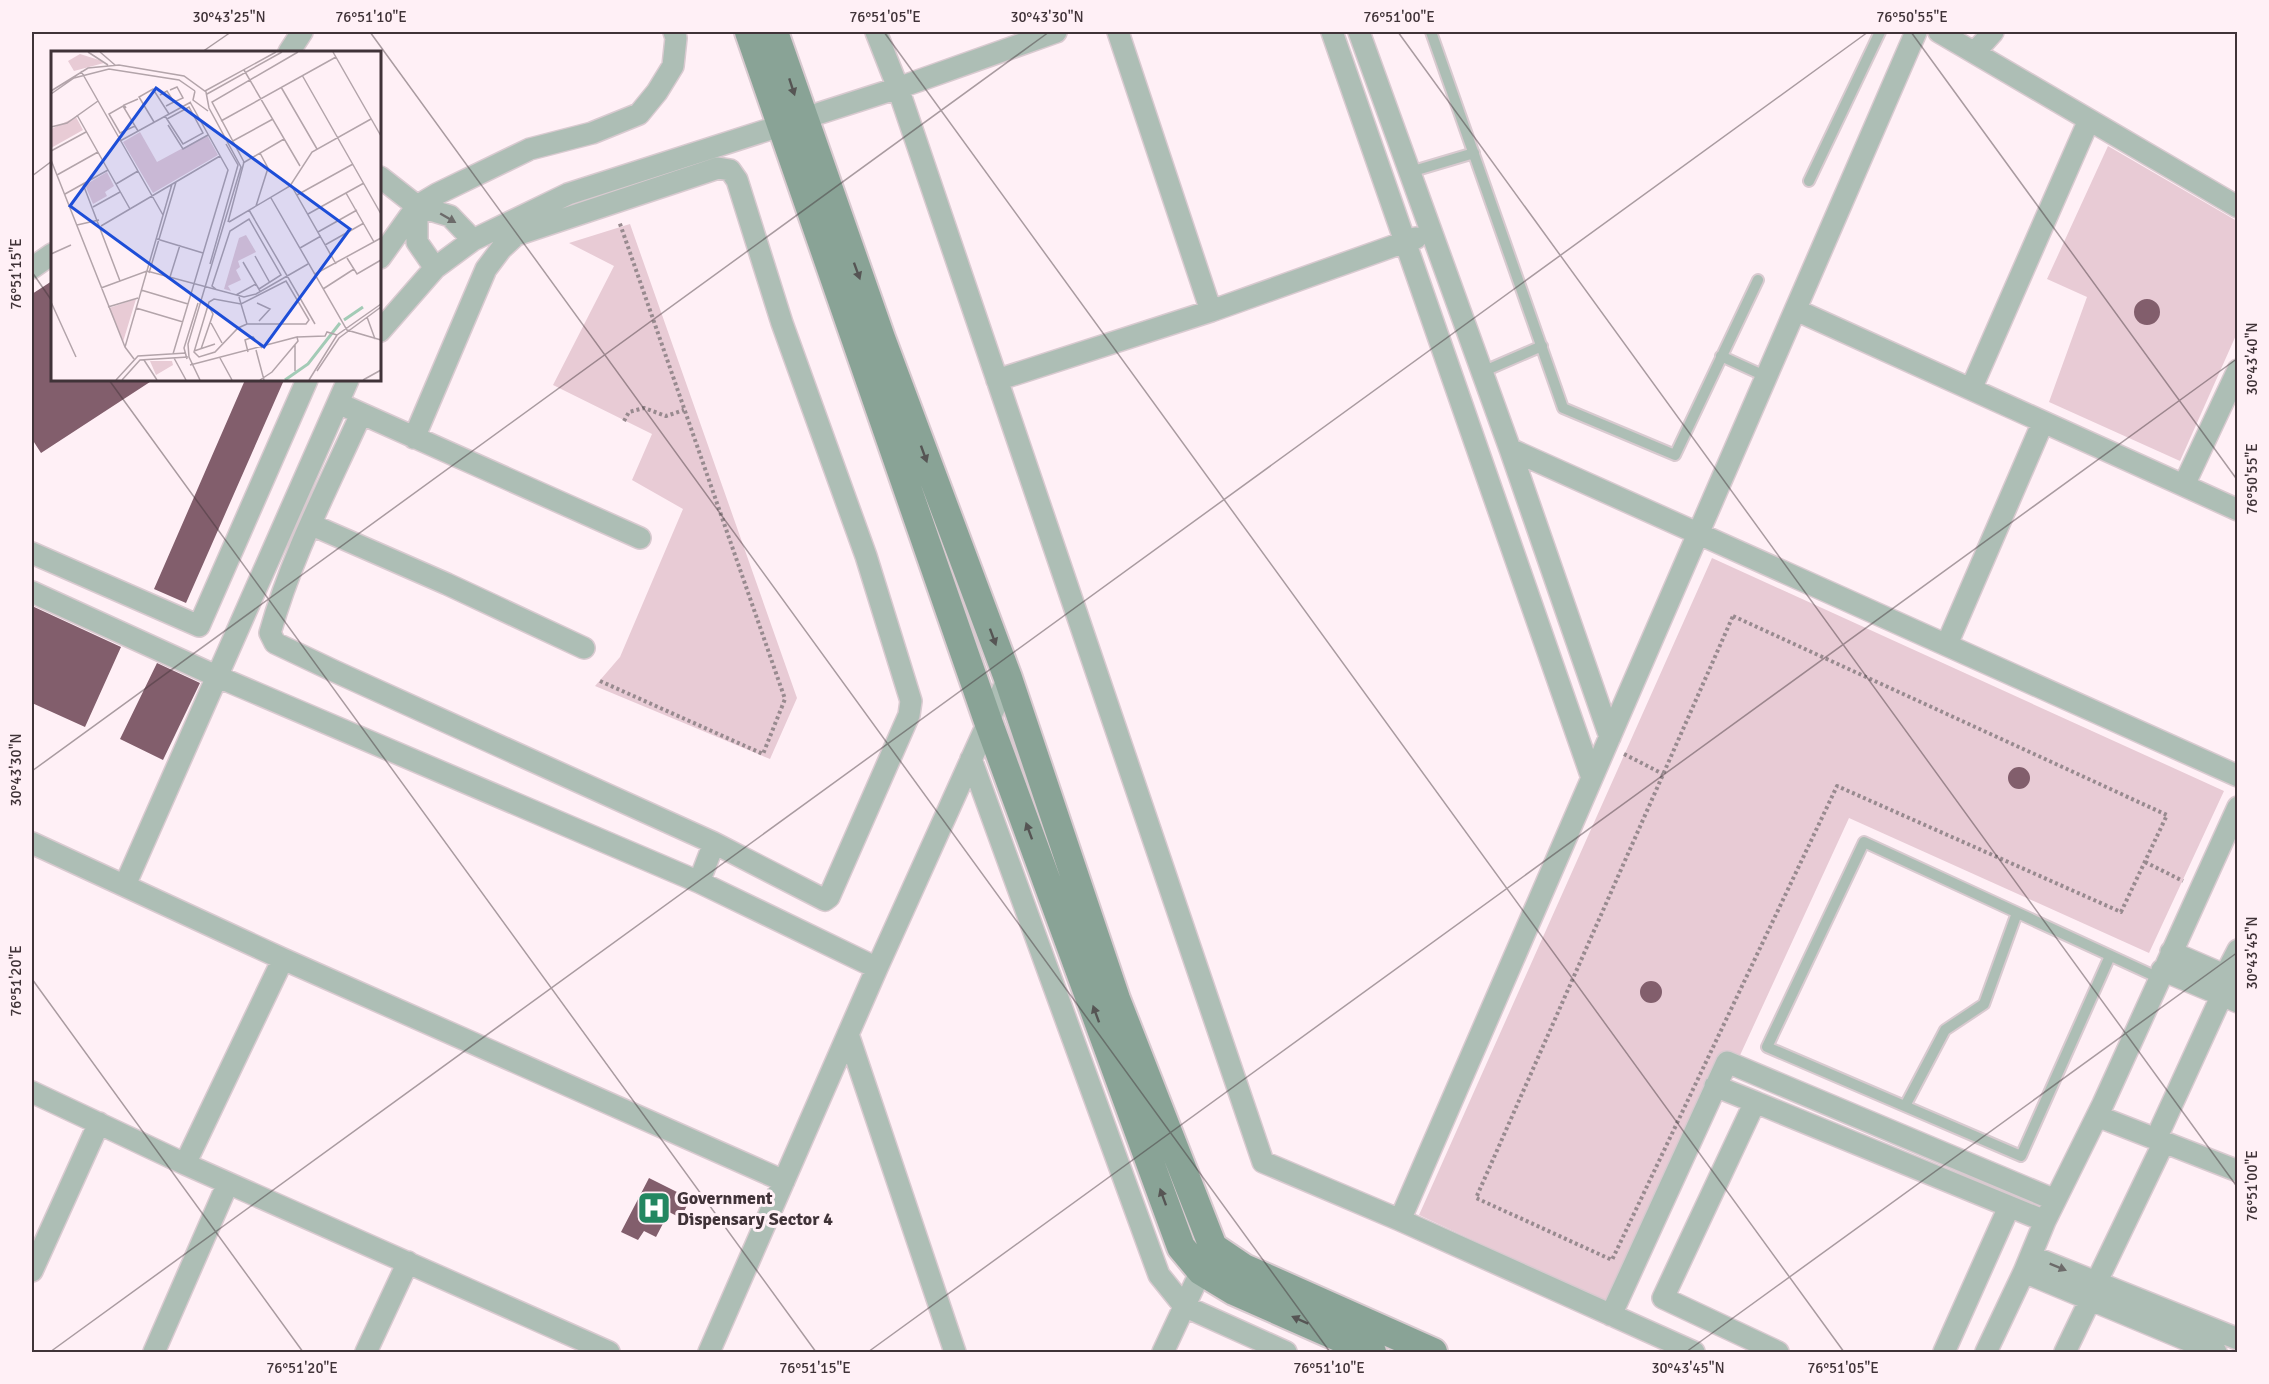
<svg xmlns="http://www.w3.org/2000/svg" width="2269" height="1384" font-family="Signika,sans-serif">
<style>
.green{fill:#e8cbd5}
.building{fill:#825e6c}
.lines{fill:none;stroke-linecap:round;stroke-linejoin:round}
.lane-casing{stroke:#d9cad0;stroke-width:14}
.street-casing{stroke:#d9cad0;stroke-width:24}
.secondary-casing{stroke:#d9cad0;stroke-width:32}
.path{stroke:#988a8f;stroke-width:4;stroke-dasharray:3 3;stroke-linecap:butt}
.lane{stroke:#adbeb5;stroke-width:10}
.street{stroke:#adbeb5;stroke-width:21}
.secondary{stroke:#89a396;stroke-width:28}
.oneway{fill:#565554}
.oneway2{fill:#6c6b6a}
.ticks{fill:none;stroke:#403338;stroke-width:1.5;stroke-opacity:0.45}
.labels{text-anchor:middle;stroke-width:6;stroke-linejoin:round;paint-order:stroke}
.poi-label{font-size:18px;font-weight:bold;fill:#403338;stroke:#fff0f6;text-anchor:start}
.inset-river{fill:none;stroke:#a3cbb6;stroke-width:3}
.inset-road{fill:none;stroke:#b3a4aa;stroke-width:1.5}
.view{fill:#1d4ed8;fill-opacity:0.15;stroke:#1d4ed8;stroke-width:3}
.inset-edge{fill:none;stroke:#403338;stroke-width:3}
.neatline{fill:none;stroke:#403338;stroke-width:2}
.ticks-label{font-size:15px;text-anchor:middle;fill:#403338}
</style>
<rect width="100%" height="100%" fill="#fff0f6"/>
<!-- green -->
<path class="green" d="M2108 146 2237 221V333L2180 461 2049 402 2087 297 2047 279Z
M630 224 797 698 770 759 595 686 620 657 683 509 632 480 652 434 553 385 614 266 569 243Z
M1712 558 2224 791 2149 953 1849 818 1623 1310 1419 1215Z"/>
<!-- building -->
<path class="building" d="M52 281V380H153L41 453 32 439V294Z
M2134 312a13 13 0 1 1 26 0a13 13 0 1 1-26 0Z
M245 380H284L186 603 154 589Z
M32 606 121 647 85 727 32 703Z
M157 663 200 683 163 760 120 739Z
M2008 778a11 11 0 1 1 22 0a11 11 0 1 1-22 0Z
M1640 992a11 11 0 1 1 22 0a11 11 0 1 1-22 0Z
M649 1178 679 1193 678 1195 689 1201 681 1218 669 1212 656 1237 644 1231 638 1240 621 1232Z"/>
<g class="lines">
<defs>
<path id="lane" d="M1431 32 1563 408 1675 455 1758 280
M1410 172 1474 153
M1809 181 1880 32
M1721 356 1767 377
M1482 372 1542 346
M2110 956 2021 1156 1767 1047 1864 842 2159 978
M1905 1106 1945 1030 1984 1004 2017 913"/>
<path id="street" d="M876 32 898 88 1263 1162 1400 1220 1694 1352
M1118 32 1211 311
M1332 32 1592 778
M1359 32 1510 449 1610 737
M1939 32 2238 207
M289 52 302 32
M1975 52 1993 32
M380 177 417 206 450 216 473 240
M417 206V242L435 268
M380 258 417 206 437 194 530 149 592 133 639 114 657 92 673 66 676 38 674 32
M32 268 52 254
M1796 310 2238 510
M380 331 435 268 473 240 568 194 898 88 1056 32
M997 380 1211 311 1416 238
M1971 389 2089 120
M349 408 640 538
M361 414C329 485 291 557 270 633L275 643 334 671 714 843 825 900 829 897 909 715 911 701 866 556 782 323 737 180 730 170 718 168 516 235 501 249 486 269 414 438
M1510 449 2238 776
M2184 485 2238 370
M312 525 447 584 584 648
M32 553 199 626 307 380
M32 592 216 676 699 882 877 968
M1947 644 2043 422
M971 759 1159 1275 1184 1306 1286 1352
M32 843 283 959 784 1181
M699 882 714 843
M125 885 348 380
M2171 952 2238 981
M2162 970 2238 1002
M2225 975 2238 950
M848 1034 955 1352
M1715 1086 1755 1102
M32 1092 185 1164 609 1352
M2097 1116 2238 1171
M2161 1128 2222 995
M185 1164 283 959
M1400 1220 1916 32
M2031 1256 2238 1339
M32 1271 99 1123
M2024 1272 2216 1352
M2096 1283 2164 1142
M1611 1315 1727 1062 2055 1200
M154 1352 228 1183
M366 1352 408 1262
M709 1352 877 968 1008 678
M1163 1352 1207 1258
M1778 1352 1663 1298 1755 1102 2045 1221
M1944 1352 2009 1207
M1986 1352 2024 1272 2045 1221 2103 1104 2238 807
M2065 1352 2090 1300"/>
<path id="secondary" d="M749 32 988 721 1181 1247 1201 1271 1234 1291 1372 1352
M774 32 881 338 1008 678 1116 999 1213 1247 1244 1268 1433 1352"/>
</defs>
<!-- lane casing -->
<use href="#lane" class="lane-casing"/>
<!-- street casing -->
<use href="#street" class="street-casing"/>
<!-- secondary casing -->
<use href="#secondary" class="secondary-casing"/>
<!-- path -->
<path class="path" d="M624 421 629 412 644 408 666 416 684 410
M1733 616 2167 815 2121 912 1837 786 1612 1260 1476 1198Z
M600 681 763 754 785 699 619 221
M1624 754 1663 774
M2145 862 2183 881"/>
<!-- lane -->
<use href="#lane" class="lane"/>
<!-- street -->
<use href="#street" class="street"/>
<!-- secondary -->
<use href="#secondary" class="secondary"/>
</g>
<!-- one-way arrows -->
<defs><path id="oneway-solid" d="M-6-.8H1V-3.2L6.5 0L1 3.2V.8H-6Z" transform="scale(1.5)"/></defs>
<g class="oneway">
<use href="#oneway-solid" transform="translate(792 87) rotate(72)"/>
<use href="#oneway-solid" transform="translate(857 271) rotate(70)"/>
<use href="#oneway-solid" transform="translate(924 454) rotate(70)"/>
<use href="#oneway-solid" transform="translate(993 637) rotate(70)"/>
<use href="#oneway-solid" transform="translate(1029 831) rotate(-110)"/>
<use href="#oneway-solid" transform="translate(1096 1014) rotate(-110)"/>
<use href="#oneway-solid" transform="translate(1163 1197) rotate(-110)"/>
<use href="#oneway-solid" transform="translate(1300 1320) rotate(-156)"/>
</g>
<g class="oneway2">
<use href="#oneway-solid" transform="translate(448 218) rotate(30)"/>
<use href="#oneway-solid" transform="translate(2058 1267) rotate(22)"/>
</g>
<!-- ticks -->
<path class="ticks" d="M370 32 1330 1352M884 32 1844 1352M1398 32 2238 1188M1911 32 2238 481M202 52 231 32M32 176 52 161M32 272 52 301M109 380 816 1352M32 771 1049 32M32 979 303 1352M50 1352 1868 32M868 1352 2238 358M1686 1352 2238 952"/>
<!-- icons -->
<defs>
<symbol id="hospital-square" viewBox="-11 -11 22 22"><rect x="-9" y="-9" width="18" height="18" rx="4" fill="#238761" stroke="#fff0f6"/><path d="M-5-5h3v3.5h4V-5h3V5h-3V1.5h-4V5h-3Z" fill="#fff"/></symbol>
</defs>
<g fill-rule="evenodd">
<use href="#hospital-square" x="635" y="1189" width="38" height="38"/>
</g>
<g class="labels">
<!-- poi labels -->
<g class="poi-label">
<text x="677" y="1204">Government<tspan x="677" dy="21">Dispensary Sector 4</tspan></text>
</g>
</g>
<!-- overview -->
<g transform="translate(51 51)">
<rect width="330" height="330" fill="#fff0f6"/>
<path d="M29 3 48 9 53 12 23 20 17 10ZM25 66 32 79 0 97V78ZM89 81 106 111 156 84 167 104 102 142 72 91ZM56 121 63 135 54 141 56 145 42 153 34 134ZM195 184 205 201 187 210 189 216 185 219 190 229 177 235 180 240 173 238 188 187ZM85 248 72 291 58 257ZM99 310H121L122 314 105 324Z" fill="#e8cbd5"/>
<path class="inset-river" d="M293 269 312 256M234 329 257 313 289 272"/>
<path class="inset-road" d="M37 1 57 14M49 1 64 14M282 1 330 85M193 19 249 115M30 20 112 164M251 24 330 163M230 36 266 98M119 39 126 36 132 47 123 51M0 40 37 17 68 14 133 25 155 41 158 57 190 116 137 293 138 306 149 329M144 40 142 49 157 60M154 40 225 1M0 43 23 27 58 18 128 29 144 40M156 43 231 1M109 44 116 40 123 51 115 55M75 57 73 54 87 48M26 64 79 158M114 65 132 93 152 82 138 56 116 68M170 70 285 6M103 71 88 46 102 38 118 63M117 74 132 98 157 84M84 75 69 82 58 63 72 55 87 80M0 76 16 72 47 50M69 90 140 51M180 91 222 68M0 100 35 81M0 109 74 296M192 112 233 88M6 124 47 101M32 133 69 230M65 133 87 120M240 134 285 213M295 142 323 191M14 143 57 119M246 144 302 113M220 147 296 279 330 289M205 155 217 117 209 102M42 156 69 141M198 159 264 273M257 163 313 132M177 171 193 111 161 51 247 1M178 171 239 135 261 101 320 68M26 174 48 169M50 175 169 105M267 181 306 159M106 188 152 202M274 194 313 172M249 197 270 185M0 203 20 194M204 205 219 232M296 207 306 223 330 209M192 211 209 240M159 213 187 114 175 93M98 222 125 131M264 223 330 187M119 226 129 194M50 237 96 220 193 246 205 243 257 213M272 238 303 218M90 239 137 253M166 239 161 235 179 180 198 168 230 224 208 238M185 244 205 233M188 246 190 253 196 273H255L258 269 235 230 190 253 163 248 158 251 143 301 148 306 164 301 187 277 196 273M0 251 25 306M206 252 219 258 208 270M57 256 87 247M85 257 132 271M316 266 324 288M160 272 171 292M246 286 274 285 276 281 286 284M150 298 162 263 157 254M205 299 213 329M143 300 164 293M197 301 194 289 202 286 211 297M122 303 177 119 139 51M123 307 135 329M169 307 181 329M83 308 74 296 121 133M136 308 133 297 147 252M93 309 106 329M139 314 246 286 247 290 221 321 209 329M244 320V294M266 320 288 287 330 256M65 329 87 305 135 302M71 329 89 309 137 306M258 329 286 284 330 253M312 329 330 319"/>
<path class="view" d="M105 37 299 178 213 296 19 155Z"/>
<rect width="330" height="330" class="inset-edge"/>
</g>
<!-- border -->
<rect width="2269" height="1384" fill="none" stroke="#fff0f6" stroke-width="66"/>
<rect x="33" y="33" width="2203" height="1318" class="neatline"/>
<g class="ticks-label">
<text x="229" y="22">30°43'25"N</text>
<text x="371" y="22">76°51'10"E</text>
<text x="885" y="22">76°51'05"E</text>
<text x="1047" y="22">30°43'30"N</text>
<text x="1399" y="22">76°51'00"E</text>
<text x="1912" y="22">76°50'55"E</text>
<text transform="translate(16 274) rotate(-90)" y="5">76°51'15"E</text>
<text transform="translate(2252 359) rotate(-90)" y="5">30°43'40"N</text>
<text transform="translate(2252 479) rotate(-90)" y="5">76°50'55"E</text>
<text transform="translate(16 770) rotate(-90)" y="5">30°43'30"N</text>
<text transform="translate(2252 953) rotate(-90)" y="5">30°43'45"N</text>
<text transform="translate(16 981) rotate(-90)" y="5">76°51'20"E</text>
<text transform="translate(2252 1186) rotate(-90)" y="5">76°51'00"E</text>
<text x="302" y="1373">76°51'20"E</text>
<text x="815" y="1373">76°51'15"E</text>
<text x="1329" y="1373">76°51'10"E</text>
<text x="1688" y="1373">30°43'45"N</text>
<text x="1843" y="1373">76°51'05"E</text>
</g>
</svg>
